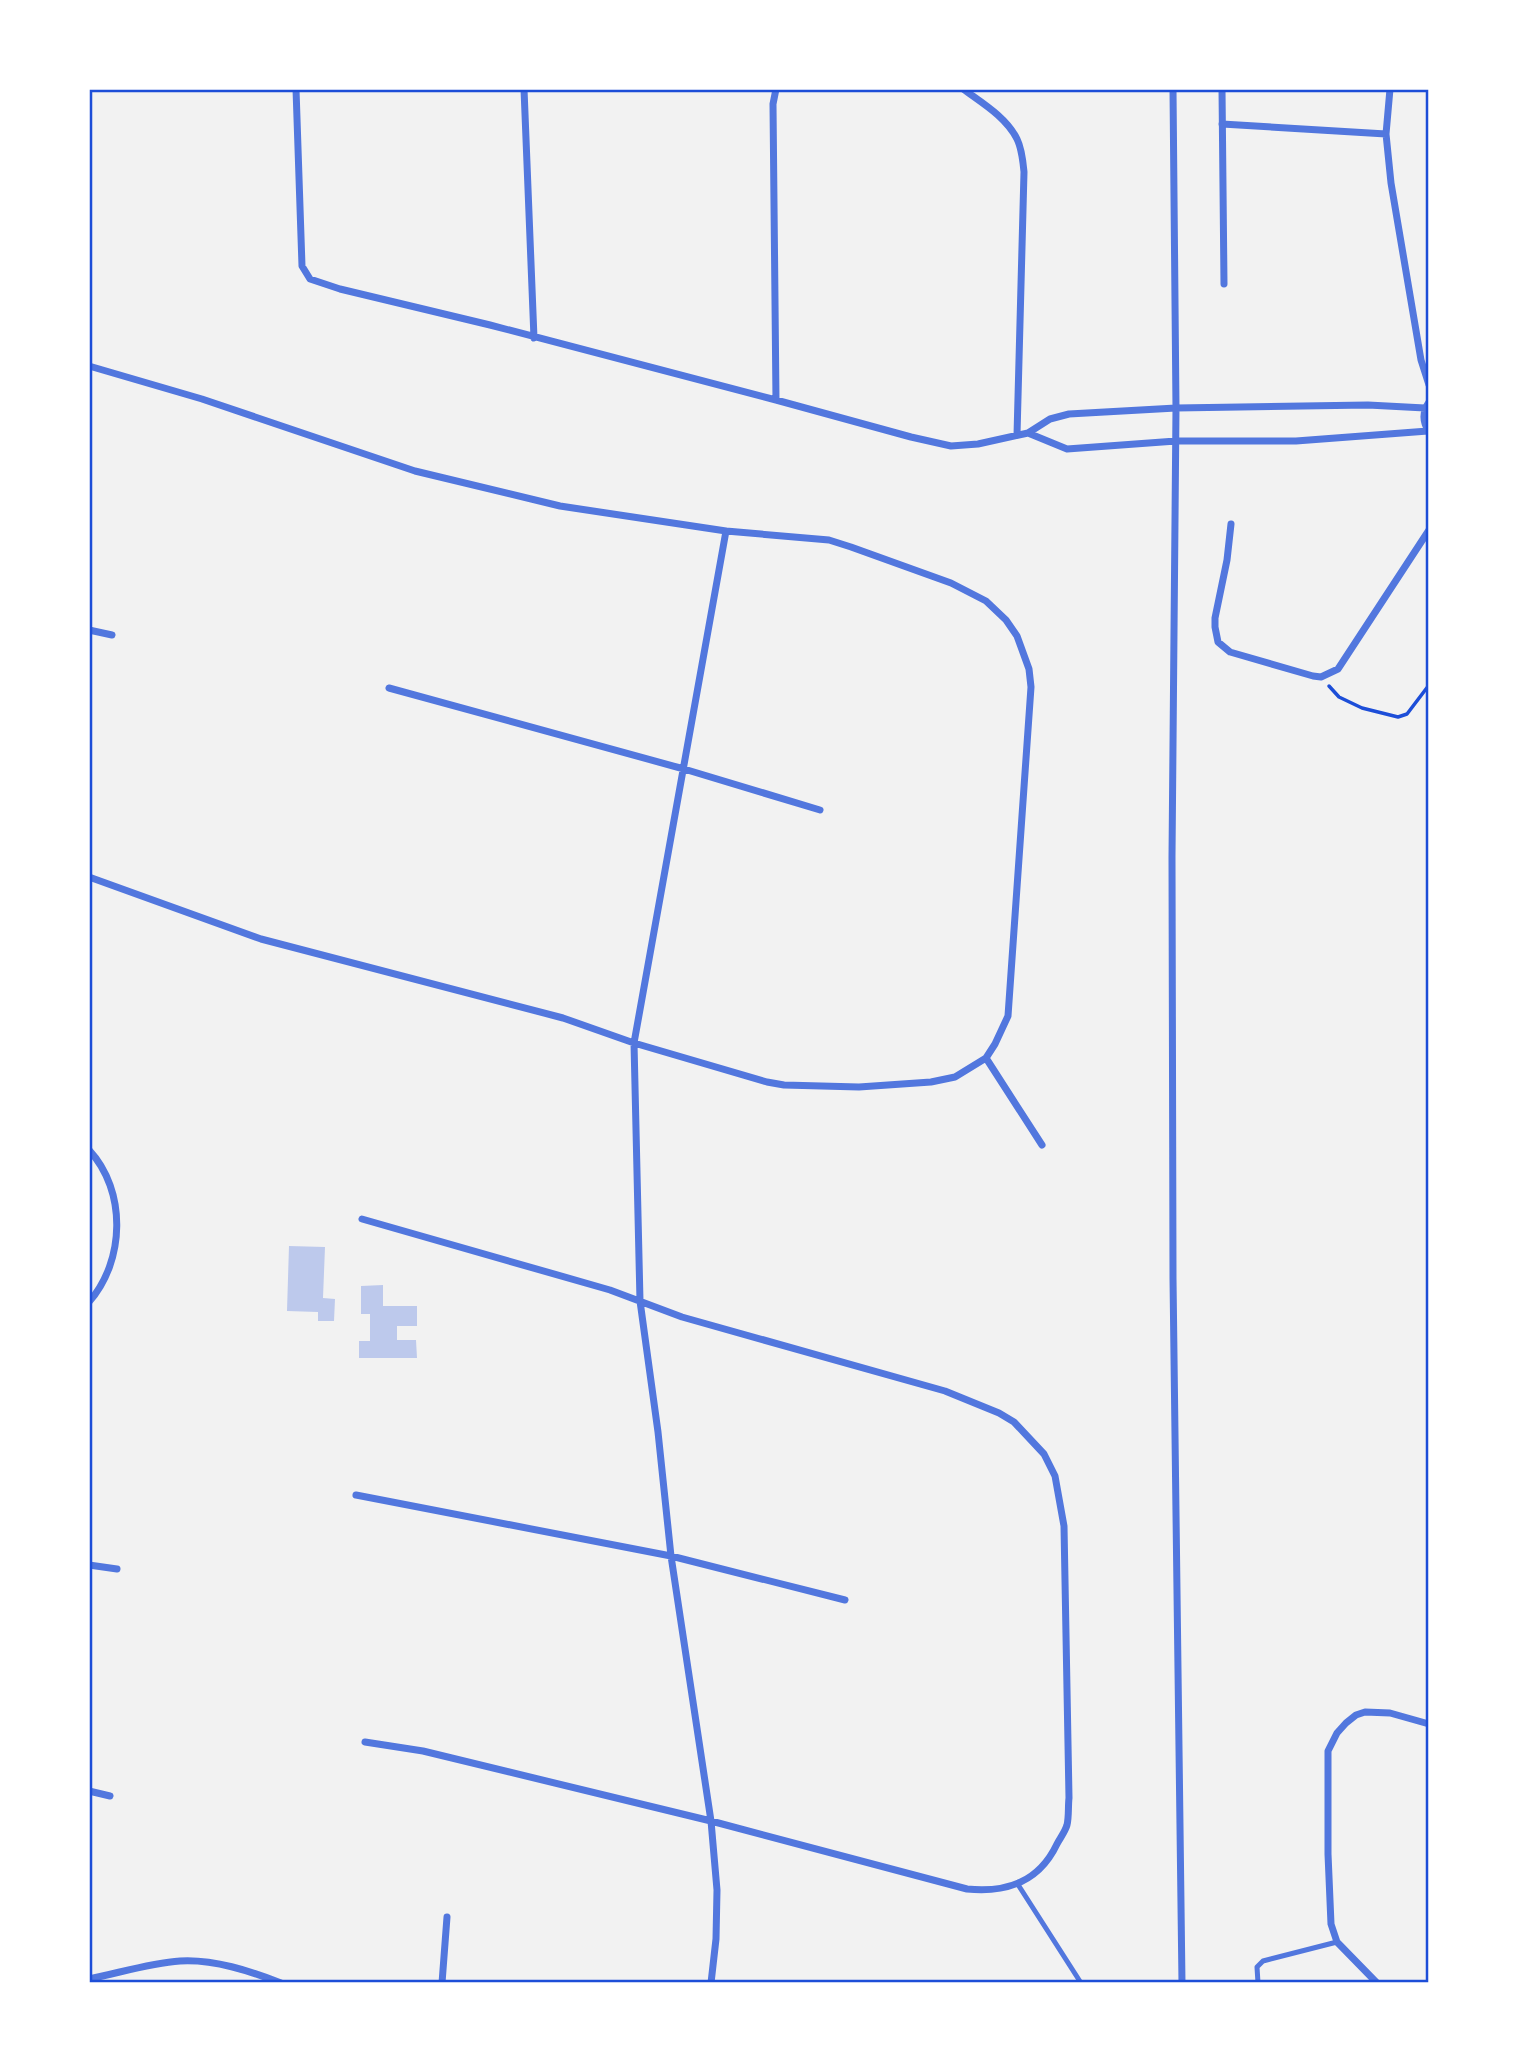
<svg xmlns="http://www.w3.org/2000/svg" width="1518" height="2072" font-family="Lato,sans-serif">
<style>
.building{fill:#bdc9ec}
.lines{fill:none;stroke-linecap:round;stroke-linejoin:round}
.path{stroke:#1d4ed8;stroke-width:3.5}
.service{stroke:#5277de;stroke-width:5}
.minor{stroke:#5277de;stroke-width:7}
.neatline{fill:none;stroke:#1d4ed8;stroke-width:2.5}
</style>
<rect width="100%" height="100%" fill="#f2f2f2"/>
<!-- building -->
<path class="building" d="M289 1246 325 1247 323 1298 335 1299 334 1321H318V1312L287 1311Z
M383 1285V1306H417V1326H397V1340H416L417 1358H359V1341H370V1314H361V1286Z"/>
<g class="lines">
<!-- path -->
<path class="path" d="M1329 686 1339 697 1362 708 1398 717 1407 714 1429 685"/>
<!-- service -->
<path class="service" d="M1017 1883 1081 1983
M1258 1983 1257 1967 1263 1961 1337 1942"/>
<!-- minor -->
<path class="minor" d="M296 89 302 266 310 279 340 289 490 325 776 400 911 437 951 446 978 444 1028 433 1050 419 1069 414 1176 408 1368 405 1425 408
M524 89 534 338
M963 89C982 103 1006 117 1017 139 1022 149 1023 161 1024 172L1017 435
M1173 89 1176 408 1172 857 1173 1278 1182 1983
M1222 89 1224 284
M1390 89 1386 134 1391 183 1421 360 1429 385
M1222 124 1386 134
M89 366 202 399 415 471 560 506 726 531 829 540 851 547 951 583 986 601 1006 620 1017 636 1029 669 1031 687 1008 1016 995 1044 986 1058 955 1077 931 1082 859 1087 784 1085 767 1082 634 1043 563 1018 261 939 89 877
M776 400 773 104 776 89
M1429 402C1422 412 1422 421 1429 432
M1028 433 1067 449 1176 441H1296L1428 431
M1231 524 1227 560 1215 618V627L1218 642 1230 652 1313 676 1321 677 1338 669 1429 530
M89 630 112 635
M389 688 684 769 820 810
M986 1058 1042 1145
M89 1150C127 1191 125 1261 89 1302
M362 1219 610 1290 682 1317 945 1391 999 1413 1014 1422 1044 1454 1055 1476 1064 1526 1069 1798C1068 1806 1069 1817 1067 1825 1065 1832 1060 1838 1057 1844 1039 1882 1007 1893 967 1889L711 1821 423 1751 365 1742
M356 1495 671 1556 845 1600
M89 1565 117 1569
M89 1791 110 1796
M89 1979C119 1973 150 1963 180 1961 214 1959 250 1971 281 1983
M442 1983 447 1917
M711 1983 716 1939 717 1890 711 1821 671 1556 658 1432 640 1301 634 1043 726 531
M1377 1983 1337 1942 1331 1924 1328 1854V1751L1337 1733 1346 1723 1356 1715 1365 1712 1390 1713 1429 1724"/>
</g>
<!-- border -->
<rect width="1518" height="2072" fill="none" stroke="#ffffff" stroke-width="182"/>
<rect x="91" y="91" width="1336" height="1890" class="neatline"/>
</svg>
